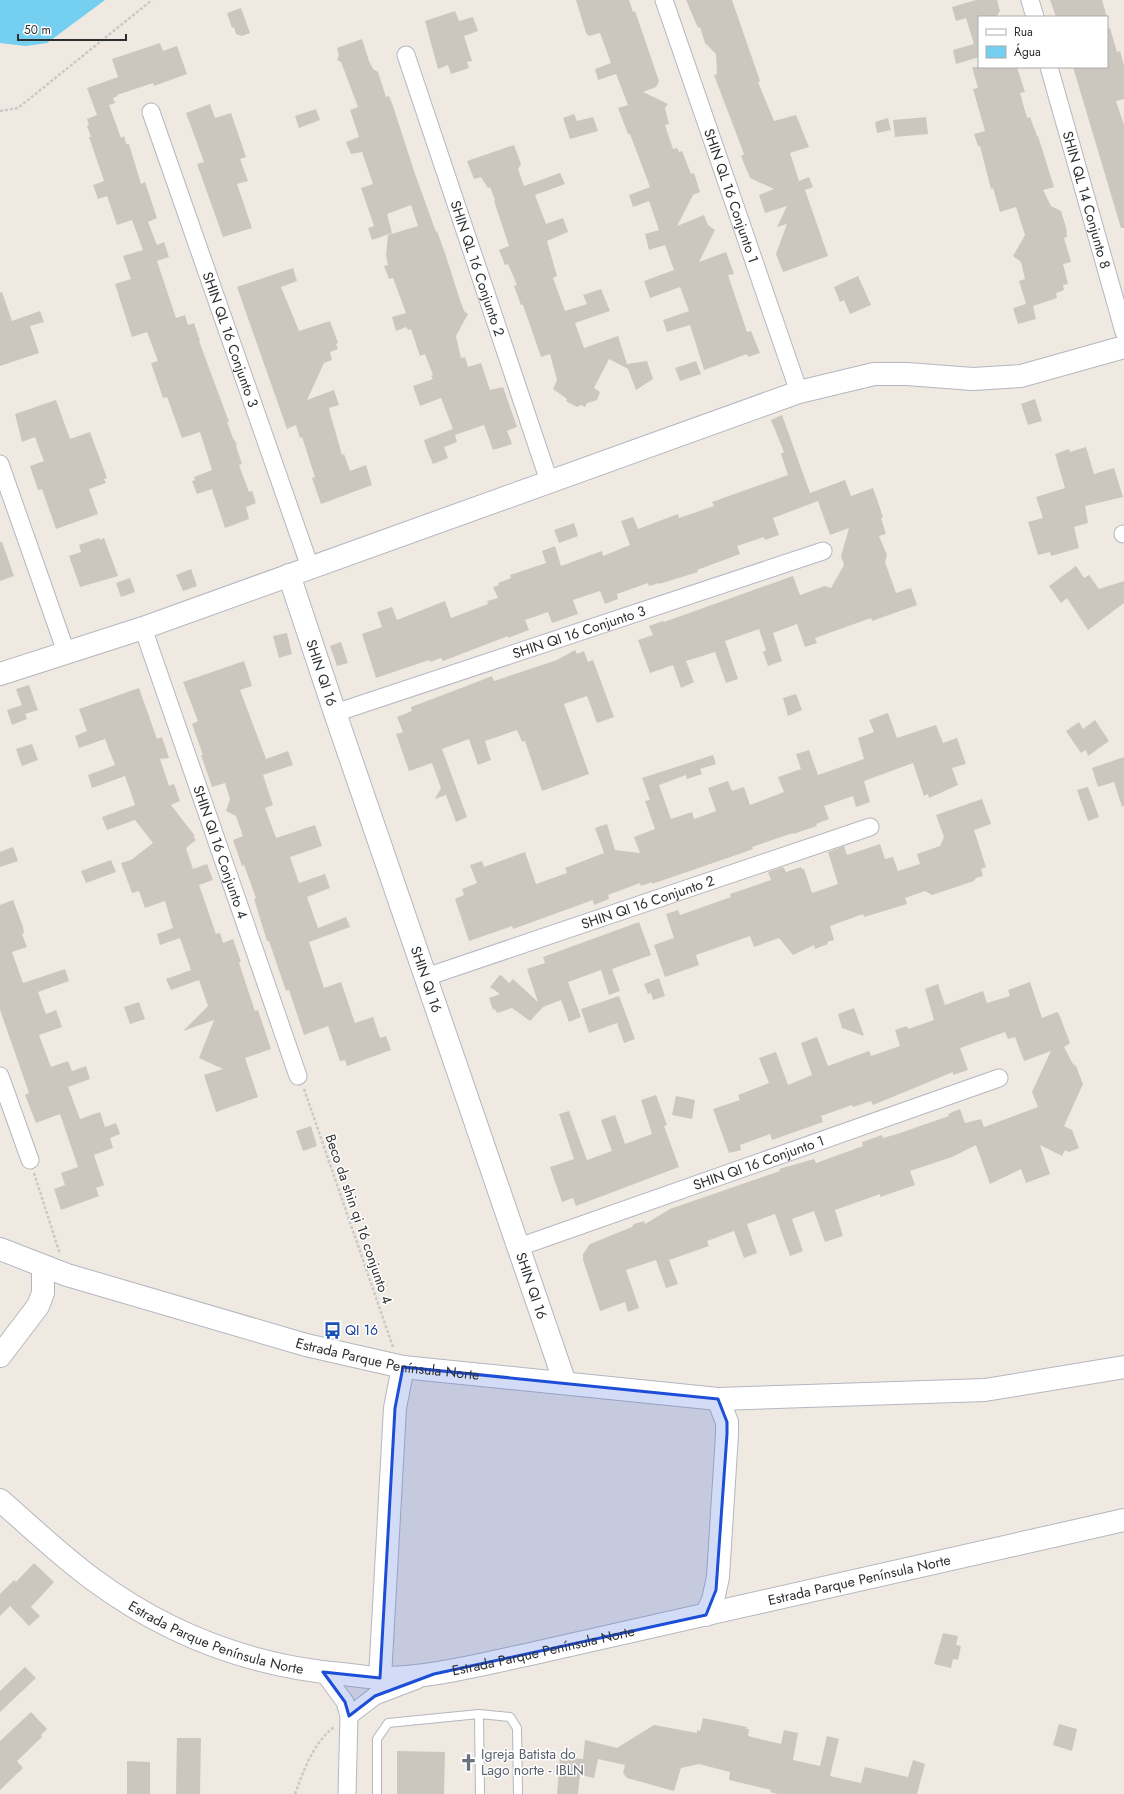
<svg xmlns="http://www.w3.org/2000/svg" width="1124" height="1794" font-family="Jost,sans-serif">
<style>
.water{fill:#75cff0}
.building{fill:#cbc7bf}
.lines{fill:none;stroke-linecap:round;stroke-linejoin:round}
.lane-casing{stroke:#b4b7c1;stroke-width:10}
.street-casing{stroke:#b4b7c1;stroke-width:19}
.secondary-casing{stroke:#b4b7c1;stroke-width:24}
.path{stroke:#c9c9c9;stroke-width:2.5;stroke-dasharray:3 2;stroke-linecap:butt}
.lane{stroke:#fff;stroke-width:8}
.street{stroke:#fff;stroke-width:17}
.secondary{stroke:#fff;stroke-width:22}
.marked{fill:#1d4ed8;fill-opacity:0.2;stroke:#1d4ed8;stroke-width:3;stroke-linejoin:round}
.labels{text-anchor:middle;stroke-width:3;stroke-linejoin:round;paint-order:stroke}
.street-label{font-size:14px;fill:#2e2e2e;stroke:#fff}
.transit-label{font-size:14px;fill:#164399;stroke:#fff;text-anchor:start}
.worship-label{font-size:14px;fill:#5b616d;stroke:#fff;text-anchor:start}
</style>
<rect width="100%" height="100%" fill="#efe9e1"/>
<!-- water -->
<path class="water" d="M0 0H105L47 43 26 46 0 43Z"/>
<!-- building -->
<path class="building" d="M576 0H629L633 12 635 11 659 81 656 87 643 92 668 104 665 108 669 124 665 125 673 149 677 148 679 152 682 151 691 174 694 173 700 192 693 195 677 226 704 215 708 225 715 230 699 262 726 252 734 274 728 275 747 332 751 331 760 353 748 357 747 354 704 370 690 325 667 332 663 320 689 311 680 287 650 298 644 281 674 270 665 245 649 250 645 234 659 230 649 201 633 207 629 195 650 187 630 134H628L618 108 628 105 616 74 598 80 595 69 611 63 600 33 589 36 586 33Z
M686 0H732L760 81 758 82 774 121 796 115 809 147 790 153 799 181 809 177 813 187 805 190 828 256 783 272 776 254 787 224 777 227 787 206 765 213 759 195 774 189 750 178 741 156 744 154 714 75 717 74 716 54 705 43 700 27 698 28Z
M976 0H997L1000 11 996 17H979V57L956 64 953 50 974 44 966 18 956 21 952 7Z
M1050 0H1102L1107 17H1056Z
M241 8 250 33 242 36 236 34 234 27 232 28 227 13Z
M455 11 459 21 473 17 478 31 464 36 472 61 467 62 469 68 451 74 448 65 438 69 425 21Z
M1107 28H1110L1117 52 1120 51 1124 66V99L1116 101 1124 125V228H1121L1073 67H1107Z
M362 39 369 61 373 69 378 72 386 97 389 96 393 106 414 171 436 232 437 231 445 253 459 297 464 311 468 314 456 336 461 358 465 357 468 367 481 363 490 390 503 387 517 427 507 431 512 444 493 450 484 425 455 435 457 442 444 447 448 458 433 464 428 452 424 440 453 429 441 398 420 406 413 386 433 379 431 376 433 375 425 354 420 356 411 329 408 330 406 327 396 331 392 317 406 313 393 278 389 279 384 266 388 265 386 255 388 235 418 226 411 205 387 214 392 233 372 240 368 228 374 226 361 188 373 184 362 152 351 154 346 142 359 137 350 110 358 107 341 62 337 60 339 55 337 48Z
M160 43 163 51 177 46 187 74 154 86 153 83 117 95 118 96 113 98 115 103 109 105 121 138 124 136 126 144H129L141 184 145 182 157 218 148 222 157 245 164 242 169 257 157 261 176 318 185 315 188 325 194 323 200 341H199L229 422H227L233 438 237 444 236 446 242 464 239 465 249 492 252 491 256 503 246 507 249 519 225 528 212 489 197 494 192 481 195 480 194 477 212 470 200 432 182 438 167 397 163 398 151 363 158 361 147 332 132 337 115 284 131 279 123 256 143 250 132 220 117 225 107 196 98 199 93 185 104 181 89 137H91L87 126 89 125 87 119 97 115 87 88 118 77 112 59Z
M972 67H1017L1025 92 1020 93 1027 118 1030 117 1037 136H1038L1054 187 1043 190 1051 206 1061 211 1066 227 1067 237 1064 238 1071 262 1063 264 1068 284 1063 285 1064 290 1056 293 1057 298 1033 306 1036 319 1018 324 1013 308 1026 304 1019 281 1025 279 1021 262 1013 256 1025 235 1016 207 1000 212 993 188 991 189 980 146H978L974 134 985 131 973 89 978 88Z
M210 104 215 118 231 113 246 157 240 159 248 181 237 184 252 228 223 237 197 164 204 162 186 113Z
M316 109 320 120 299 128 295 116Z
M574 114 577 121 593 117 598 131 570 139 563 118Z
M926 117 928 134 895 137 893 120Z
M888 118 891 130 877 133 875 122Z
M514 145 521 164 518 169 524 186 560 173 565 184 535 195 546 224 563 218 568 232 547 241 557 276 553 278 565 311 587 304 583 295 601 289 610 311 575 323 584 348 618 336 627 364 647 361 653 379 636 390 628 369 609 359 594 388 600 392 597 400 587 403 585 407 581 405 577 407 566 401 567 399 553 389 557 380 550 354 541 357 523 305H521L514 286 517 285 508 264 505 265 499 250 509 246 494 201 495 200 490 187 488 188 481 177 474 179 467 161Z
M293 268 297 281 281 287 299 331 330 321 338 343 336 344 338 349 330 352 332 360 324 363 307 400 334 390 339 405 329 408 330 413 342 455 344 454 350 471 366 465 372 485 321 504 312 478 315 477 302 437 300 438 296 425 287 429 237 287Z
M858 276 871 305 850 314 844 300 840 302 834 287Z
M2 292 12 321 40 311 44 322 30 326 39 353 0 366V293Z
M696 361 701 374 680 381 675 368Z
M1035 399 1042 421 1028 425 1021 404Z
M56 400 70 439 90 432 107 478 104 479 106 483 89 489 98 514 56 529 42 489 38 490 30 466 44 461 40 451 35 437 22 442 15 414Z
M782 415 810 493 845 480 851 496 873 488 883 517 881 518 886 534 879 536 887 555 885 562 896 593 911 588 917 605 872 621 871 618 815 638 817 643 805 647 797 624 773 633 782 661 768 666 763 652 766 650 759 629 725 641 738 679 726 683 715 652 686 661 694 682 681 688 673 665 650 673 638 640 653 635 649 626 663 621 664 622 793 576 800 595 825 586 831 588 844 565 841 556 849 528 830 535 818 501 773 518 779 535 765 540 764 537 737 546 740 554 697 570 698 572 659 584V583L649 586 648 583 617 594 618 599 605 604 600 591 573 600 578 614 552 623 548 612 525 620 529 630 508 638V636L443 661 441 658 430 662 429 660 376 678 362 634 382 627 377 612 392 607 397 620 445 601 451 618 488 604 487 601 498 598 493 587 499 585 498 583 511 578 510 575 546 563 542 551 555 546 561 566 602 551 603 556 630 545 621 521 633 517 638 529 678 514 679 518 714 506 712 502 788 475 781 454 784 452 771 420Z
M1086 447 1094 474 1114 468 1123 497 1085 506 1088 523 1074 527 1079 548 1051 556 1050 552 1038 555 1028 522 1043 518 1036 497 1065 488 1055 454 1069 449 1070 452Z
M574 523 578 536 559 543 554 530Z
M99 538 100 540 104 538 118 576 80 587 69 556 81 552 79 545Z
M0 542H2L14 576 0 581Z
M1076 566 1084 578 1089 575 1099 589 1124 581V603L1088 630 1067 598 1061 603 1049 586Z
M191 569 197 586 183 591 176 575Z
M130 578 135 592 121 597 116 583Z
M287 633 292 654 279 658 273 636Z
M341 642 348 663 337 666 330 646Z
M575 650 577 654 584 651 588 662 593 660 614 717 597 723 587 696 564 704 589 774 542 791 525 741 522 742 517 730 485 741 491 760 478 765 469 739 442 749 467 817 456 822 446 795 435 799 441 788 432 763 409 771 396 734 403 732 397 717 412 711 411 707 477 682 492 676 494 681 557 660Z
M244 661 252 686 240 690 266 759 288 751 293 765 263 775 273 805 265 808 276 838 315 825 322 846 290 857 299 883 325 874 330 888 307 897 318 928 346 917 350 927 309 942 324 988 341 982 355 1023 373 1017 380 1038 386 1036 391 1050 347 1066 345 1060 340 1061 328 1026 304 1035 289 990 286 991 269 941H267L254 899 256 898 244 865 242 866 233 840 243 836 236 816 226 811 230 799 225 783 212 787 201 755H203L192 724 198 721 183 682Z
M29 685 38 710 25 714 16 689Z
M139 688 157 739 162 737 169 758 160 759 169 786 174 784 180 801 171 805 195 836 193 837 196 840 186 848 193 869 207 864 213 880 199 885 216 934 220 933 223 943 233 939 241 962H239L240 966 255 1011 258 1010 271 1049 245 1058 258 1097 216 1112 204 1075 223 1069 199 1058 214 1020 183 1031 208 1006 199 980 171 990 166 979 191 970 180 938 160 945 157 934 173 928 165 901 145 908 139 891 132 893 121 863 131 860 153 843 135 820 107 830 102 817 135 805 125 776 92 788 88 775 115 765 105 739 79 748 75 736 87 731 79 709Z
M796 694 802 710 788 716 783 698Z
M22 705 27 719 12 725 7 710Z
M888 713 897 738 936 725 943 743 957 738 966 764 952 768 958 785 929 798 928 794 924 796 913 763 864 781 870 802 856 807 853 796 824 806 829 819 816 824 817 826 793 834V833L752 847 753 849 742 853 652 884V882L641 886 640 883 608 895 609 899 594 905 593 900 513 929 512 926 469 941 455 899 464 895 462 889 477 883 470 865 482 861 484 867 525 852 536 884 567 873 565 868 604 853 595 828 607 824 615 850 640 853 634 837 655 829 645 801 650 800 642 778 713 755 716 764 700 769 702 774 687 779 686 775 659 785 671 819 692 812 694 819 716 811 708 788 728 781 732 791 744 787 750 805 784 792 778 777 801 769 796 754 809 750 818 775 864 759 858 738 874 732 869 720Z
M1095 720 1109 741 1088 756 1086 750 1081 753 1066 731 1079 722 1083 729Z
M32 744 38 760 22 766 16 749Z
M1124 757V806L1122 807 1114 782 1098 787 1092 768Z
M1088 787 1099 817 1088 821 1077 790Z
M982 799 991 824 974 830 986 867 981 869 983 876 976 878 974 881 932 895 925 891 905 898 907 904 864 917 863 914 830 926 834 940 827 942 828 944 815 949 814 945 793 955 779 938 754 947 750 936 696 955 699 965 665 977 654 945 674 938 666 914 678 910 680 915 731 897 730 894 771 880 768 872 783 867 786 872 801 867 802 869H804L812 893 838 884 828 852 844 846 847 855 880 844 885 859 893 857 898 871 920 864 917 854 940 846 944 837 936 815Z
M13 847 18 861 0 867V852Z
M111 860 116 872 86 883 81 871Z
M13 900 23 927 24 933 22 934 27 947 12 952 23 983 65 969 69 981 38 992 46 1014 56 1010 62 1027 39 1035 51 1067 68 1061 72 1071 86 1066 90 1079 68 1087 80 1119 100 1112 105 1127 116 1123 120 1134 110 1138 113 1148 94 1155 104 1185 96 1188 99 1196 61 1210 54 1189 65 1185 61 1173 78 1167 60 1114 36 1123 25 1095 29 1093 0 1010V905Z
M639 922 651 955 612 969 620 991 609 995 601 970 568 982 581 1017 569 1022 561 1000 543 1007 530 1021 512 1008 497 1013 495 1009 493 1010 489 998 500 994 490 987 499 976 501 975 509 983 513 979 538 1002 527 969 545 963 543 957Z
M659 978 665 996 653 1000 651 993 648 994 644 984Z
M1030 982 1042 1018 1057 1012 1059 1014 1070 1043 1064 1047 1073 1064 1076 1066 1083 1084 1064 1126 1072 1130 1079 1148 1069 1152 1065 1150 1062 1156 1040 1145 1050 1174 1026 1183 1021 1169 990 1184 976 1145 952 1157 910 1171 915 1185 880 1197V1194L835 1210 843 1236 825 1242 814 1211 792 1219 803 1251 790 1256 775 1214 747 1224 757 1253 744 1258 734 1231 707 1241 709 1246 669 1260 678 1284 666 1288 656 1260 626 1270 639 1308 628 1312 625 1302 600 1311 583 1260V1254L590 1244 632 1227 634 1224 644 1221 645 1224 670 1209 780 1171 779 1169 814 1159 816 1163 863 1146 862 1142 882 1135 883 1138 897 1134 949 1116 948 1114 960 1109 965 1123 981 1119 984 1127 1038 1107 1032 1092 1051 1051 1024 1061 1015 1037 1008 1039 1005 1032 960 1048 968 1070 953 1075V1072L873 1105 871 1101 853 1107 852 1105 821 1116 823 1122 772 1140 770 1134 740 1145 741 1150 729 1153 713 1109 740 1100 738 1095 769 1083 759 1058 776 1052 788 1085 812 1075 801 1043 817 1037 828 1066 869 1051 871 1056 900 1046 895 1030 907 1026 908 1029 934 1020 925 989 938 984 945 1005 983 991 987 1003 1010 996 1008 990Z
M619 996 635 1039 624 1043 617 1023 589 1033 581 1009Z
M139 1002 145 1019 130 1024 124 1007Z
M854 1008 864 1036 842 1028 838 1014Z
M656 1095 667 1125 664 1126 679 1167 576 1206 573 1198 562 1202 550 1167 574 1159 559 1114 569 1111 587 1160 612 1151 601 1120 615 1115 625 1144 652 1134 641 1100Z
M676 1096 695 1100 692 1119 672 1115Z
M311 1126 317 1146 303 1151 296 1131Z
M34 1563 54 1582 31 1607 40 1616 29 1626 10 1606 0 1616V1594L14 1580 16 1582Z
M943 1633 958 1636 956 1645 961 1646 958 1660 953 1659 951 1668 934 1664Z
M25 1667 36 1678 0 1712V1691Z
M31 1712 47 1729 41 1735 42 1737 17 1761 23 1768 0 1790V1741Z
M703 1718 747 1727 746 1729H749L748 1736 781 1744 784 1730 798 1733 793 1760 820 1766 827 1736 839 1739 830 1776 861 1783 865 1767 908 1777 913 1760 925 1764 917 1794H778L770 1792 771 1790 729 1780 730 1772 699 1764 681 1768 674 1791 627 1778 623 1773 625 1765 598 1759 594 1778 580 1775 578 1794H557L560 1757 583 1759 585 1740 617 1748 654 1725 697 1733V1730L700 1731Z
M1059 1724 1077 1729 1072 1751 1053 1745Z
M177 1738H201L200 1794H176Z
M397 1751 445 1752 444 1794H397Z
M127 1761 150 1762V1794H127Z"/>
<g class="lines">
<defs>
<path id="lane" d="M479 1714 480 1794
M377 1794V1739L388 1723 479 1714 510 1717 517 1728 518 1794"/>
<g id="street">
<path id="s1" d="M664 0 799 392"/>
<path d="M1030 0 1035 17"/>
<path id="s2" d="M406 55 549 481"/>
<path id="s3" d="M1049 67 1124 332"/>
<path id="s4" d="M151 112 310 567"/>
<path d="M0 464 66 652"/>
<path d="M1123 534H1124"/>
<path id="s5" d="M143 628 298 1076"/>
<path id="s6" d="M335 713 823 551"/>
<path id="s7" d="M426 977 870 827"/>
<path d="M0 1076 30 1160"/>
<path id="s8" d="M519 1247 999 1078"/>
<path d="M323 1672 345 1702 349 1716 347 1794"/>
<path d="M349 1716 375 1696 417 1680"/>
</g>
<g id="secondary">
<path id="s9" d="M289 575 335 713 565 1383"/>
<path d="M0 674 143 628 799 392 874 374H907L973 379 1021 376 1124 347"/>
<path id="s10" d="M0 1249 67 1275 306 1345 403 1367 718 1399 985 1390 1124 1367"/>
<path d="M0 1356 38 1306 43 1293V1267"/>
<path id="s11" d="M0 1500C31 1527 61 1556 94 1580 167 1634 251 1666 342 1674 354 1675 368 1678 381 1678 430 1678 478 1665 526 1655L1124 1520"/>
<path d="M706 1615 713 1600 718 1577 727 1434V1422L718 1399"/>
<path d="M380 1678 395 1408 403 1367"/>
</g>
</defs>
<!-- lane casing -->
<use href="#lane" class="lane-casing"/>
<!-- street casing -->
<use href="#street" class="street-casing"/>
<!-- secondary casing -->
<use href="#secondary" class="secondary-casing"/>
<!-- path -->
<path class="path" d="M0 111 18 108 152 0
M304 1089 393 1347
M34 1173 60 1254
M295 1794C304 1770 313 1743 334 1727"/>
<!-- lane -->
<use href="#lane" class="lane"/>
<!-- street -->
<use href="#street" class="street"/>
<!-- secondary -->
<use href="#secondary" class="secondary"/>
</g>
<!-- marked area -->
<path class="marked" d="M403 1367 718 1399 727 1422V1434L716 1590 706 1615 434 1674 375 1696 349 1716 345 1702 323 1672 380 1678 395 1408Z"/>
<!-- icons -->
<defs>
<symbol id="bus-bare" viewBox="-9 -9 18 18"><path d="M-5-6H5V4H4V6H2V4H-2V6H-4V4H-5ZM-3.5-4V0h7V-4ZM-3.5 1.2v1.5H-2V1.2ZM2 1.2v1.5H3.5V1.2Z" fill="#1a4fb4" stroke="#fff" stroke-width="2.5" paint-order="stroke"/></symbol>
<symbol id="church-bare" viewBox="-9 -9 18 18"><path d="M-1.2-6h2.4v3.5h3.3v2.4h-3.3V6h-2.4V-.1h-3.3v-2.4h3.3Z" fill="#6b7280" stroke="#fff" stroke-width="2.5" paint-order="stroke"/></symbol>
</defs>
<g fill-rule="evenodd">
<use href="#bus-bare" x="320" y="1318" width="25" height="25"/>
<use href="#church-bare" x="456" y="1750" width="25" height="25"/>
</g>
<g class="labels">
<!-- street labels -->
<g class="street-label">
<text dy="5" stroke="none"><textPath href="#s1" startOffset="207">SHIN QL 16 Conjunto 1</textPath></text>
<text dy="5" stroke="none"><textPath href="#s3" startOffset="138">SHIN QL 14 Conjunto 8</textPath></text>
<text dy="5" stroke="none"><textPath href="#s2" startOffset="225">SHIN QL 16 Conjunto 2</textPath></text>
<text dy="5" stroke="none"><textPath href="#s4" startOffset="241">SHIN QL 16 Conjunto 3</textPath></text>
<text dy="5" stroke="none"><textPath href="#s6" startOffset="257">SHIN QI 16 Conjunto 3</textPath></text>
<text dy="5" stroke="none"><textPath href="#s9" startOffset="103">SHIN QI 16</textPath></text>
<text dy="5" stroke="none"><textPath href="#s5" startOffset="237">SHIN QI 16 Conjunto 4</textPath></text>
<text dy="5" stroke="none"><textPath href="#s7" startOffset="234">SHIN QI 16 Conjunto 2</textPath></text>
<text dy="5" stroke="none"><textPath href="#s9" startOffset="427">SHIN QI 16</textPath></text>
<text dy="5" stroke="none"><textPath href="#s8" startOffset="254">SHIN QI 16 Conjunto 1</textPath></text>
<text transform="translate(359 1219) rotate(71)" y="5">Beco da shin qi 16 conjunto 4</text>
<text dy="5" stroke="none"><textPath href="#s9" startOffset="751">SHIN QI 16</textPath></text>
<text dy="5" stroke="none"><textPath href="#s10" startOffset="404">Estrada Parque Península Norte</textPath></text>
<text dy="5" stroke="none"><textPath href="#s11" startOffset="920">Estrada Parque Península Norte</textPath></text>
<text dy="5" stroke="none"><textPath href="#s11" startOffset="260">Estrada Parque Península Norte</textPath></text>
<text dy="5" stroke="none"><textPath href="#s11" startOffset="596">Estrada Parque Península Norte</textPath></text>
</g>
<!-- transit labels -->
<g class="transit-label">
<text x="345" y="1335">QI 16</text>
</g>
<!-- worship labels -->
<g class="worship-label">
<text x="481" y="1759">Igreja Batista do<tspan x="481" dy="16">Lago norte - IBLN</tspan></text>
</g>
</g>
<!-- legend -->
<rect x="978" y="16" width="130" height="52" fill="#ffffff" stroke="#ababab"/>
<rect x="986" y="29" width="20" height="6" fill="#ffffff" stroke="#ababab"/>
<text x="1014" y="36" font-size="12" fill="#2e2e2e">Rua</text>
<rect x="986" y="46" width="20" height="12" fill="#75cff0" stroke="#ababab"/>
<text x="1014" y="56" font-size="12" fill="#2e2e2e">Água</text>
<!-- scale -->
<path d="M18 34v6h108v-6" fill="none" stroke="#2e2e2e" stroke-width="2"/>
<text x="24" y="34" font-size="12" fill="#2e2e2e" stroke="#ffffff" stroke-width="3" paint-order="stroke">50 m</text>
</svg>
